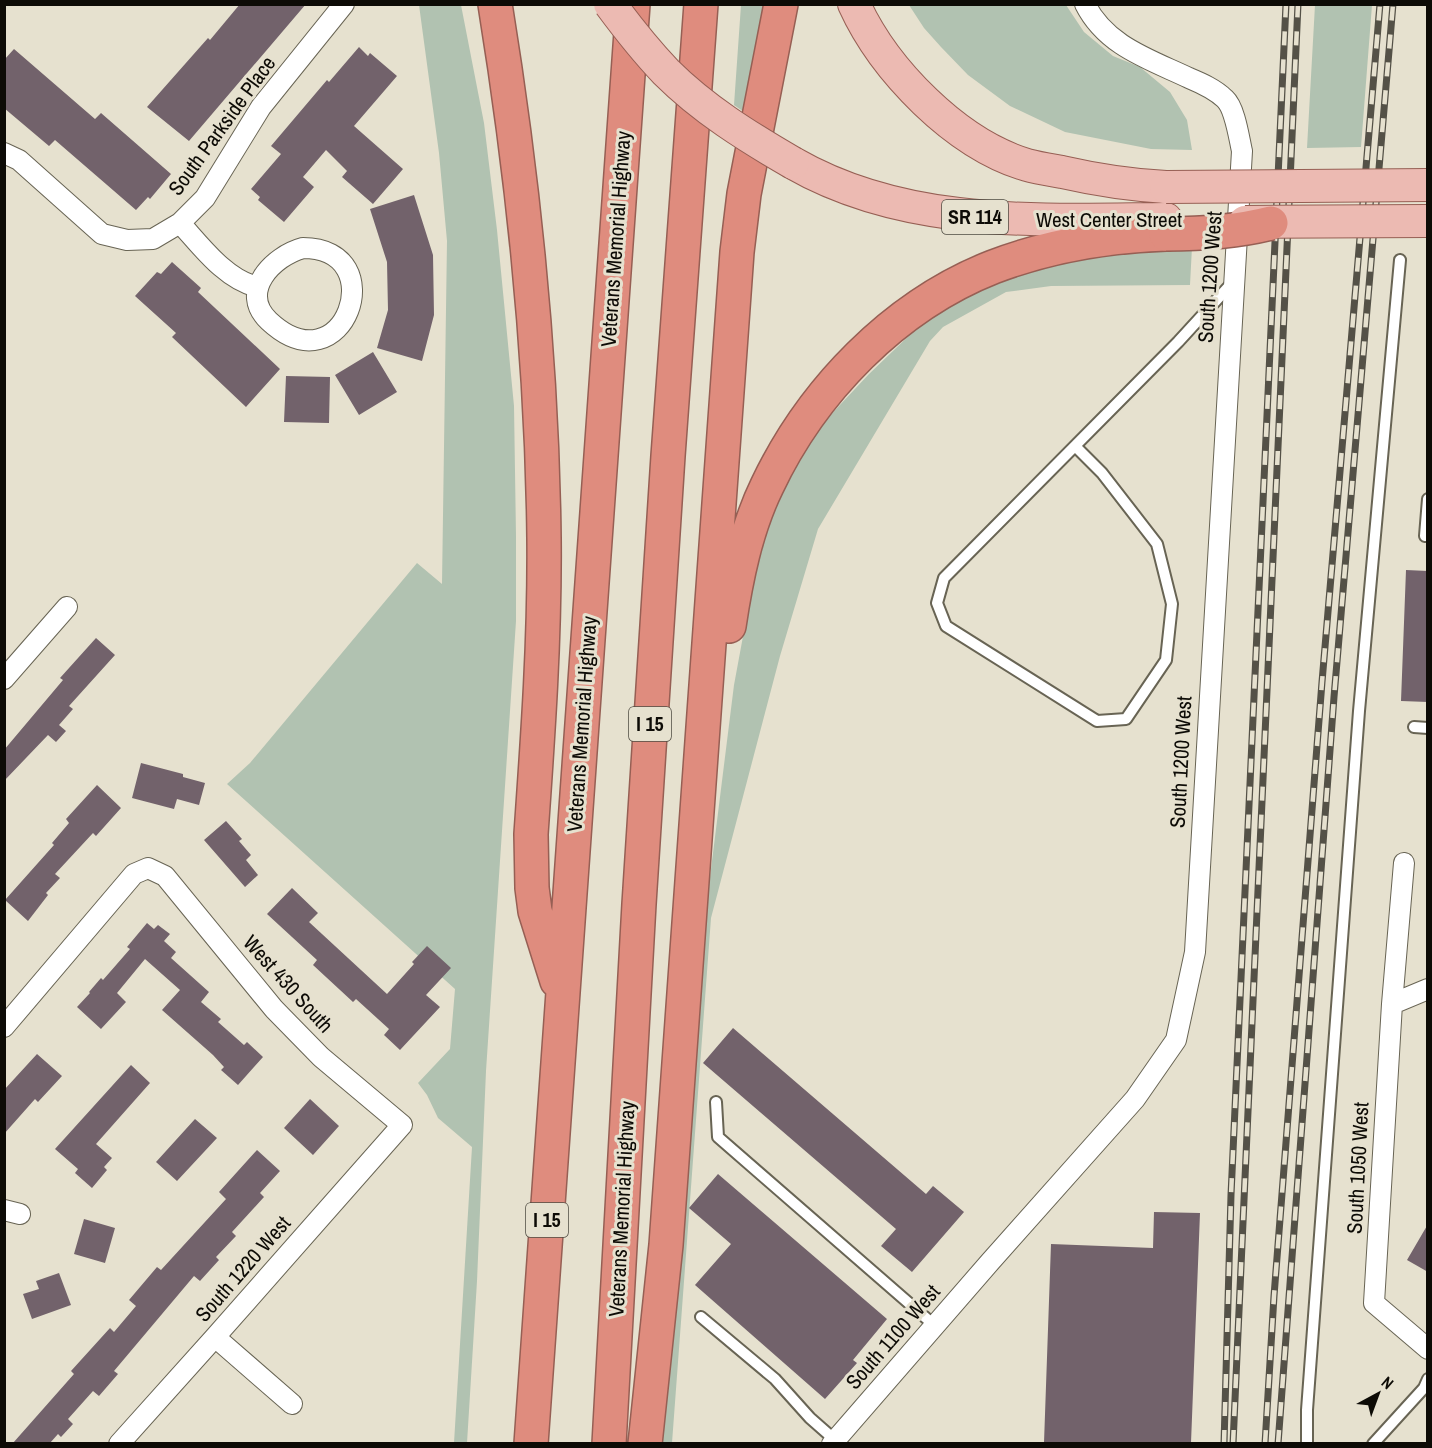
<svg xmlns="http://www.w3.org/2000/svg" width="1432" height="1448" font-family="'Archivo Narrow',sans-serif">
<style>
.green{fill:#b1c2b1}
.building{fill:#72626b}
.lines{fill:none;stroke-linecap:round;stroke-linejoin:round}
.service-casing{stroke:#686454;stroke-width:14}
.minor-casing{stroke:#686454;stroke-width:22}
.primary-casing{stroke:#965f54;stroke-width:34}
.motorway-casing{stroke:#965f54;stroke-width:36}
.service{stroke:#fff;stroke-width:10}
.minor{stroke:#fff;stroke-width:20}
.primary{stroke:#ecbab2;stroke-width:32}
.motorway{stroke:#df8c7e;stroke-width:33}
.rail-casing{stroke:#545147;stroke-width:7}
.rail{stroke:#e6e1cf;stroke-width:4.5;stroke-dasharray:14;stroke-linecap:butt}
.primary-bridge-casing{stroke:#965f54;stroke-width:34;stroke-linecap:butt}
.motorway-bridge-casing{stroke:#965f54;stroke-width:36;stroke-linecap:butt}
.primary-bridge{stroke:#ecbab2;stroke-width:32}
.motorway-bridge{stroke:#df8c7e;stroke-width:33}
.labels{text-anchor:middle;stroke-width:6;stroke-linejoin:round;paint-order:stroke}
.shield{fill:#e6e1cf;stroke:#4e4b42;stroke-width:1.5}
.shield-label{font-size:20px;font-weight:bold;fill:#0d0b06}
.street-label{font-size:21px;fill:#0d0b06;stroke:#e6e1cf}
</style>
<rect width="100%" height="100%" fill="#e6e1cf"/>
<!-- green -->
<path class="green" d="M419 5H461L484 123 497 230 514 406 516 536V621L486 1071 477 1281 467 1443H454L472 1147 438 1118 427 1095 418 1083 450 1049 455 989 227 784 250 763 417 563 442 584 447 241 439 153Z
M741 5H768L747 114 734 105Z
M909 5H1066L1084 32 1113 56 1140 67 1170 92 1187 120 1192 150 1151 149 1065 132 1010 106 968 75 941 47 924 28Z
M1315 5H1372L1361 147 1307 148Z
M1192 247 1190 285 1051 286 1006 292 943 327 930 341 818 529 780 656 711 918 672 1443 656 1444 702 941 734 685 756 566 775 505 797 456 823 423 869 374 918 327 950 306 1001 280 1095 254Z"/>
<!-- building -->
<path class="building" d="M240 4H306L189 141 147 107 208 38 210 40Z
M359 47 368 56 370 53 397 76 354 126 403 169 373 204 342 177 347 171 326 150 303 177 314 187 284 222 258 200 260 197 251 189 281 154 271 146 327 80 329 82Z
M14 49 95 119 101 113 171 174 150 199 148 197 136 210 55 140 49 146 4 108V60Z
M414 195 433 255 434 315 422 361 377 348 388 310 387 262 370 209Z
M172 262 201 288 198 292 280 369 246 407 172 337 176 333 135 296 157 272 161 274Z
M373 352 397 392 359 415 335 375Z
M286 376 330 377 329 423 284 422Z
M1406 570 1428 571V702L1401 701Z
M96 638 115 655 69 706 73 709 59 725 66 731 56 742 48 735 4 781V750L63 680 60 678Z
M141 763 183 774V777L205 783 199 805 177 799 174 809 132 798Z
M97 785 121 808 96 836 93 833 55 874 60 878 46 893 48 895 28 921 5 900 54 845 52 843 69 823 66 819Z
M226 821 242 839 239 841 251 855 246 860 258 875 245 887 204 840Z
M292 888 318 913 309 922 387 994 414 964 412 962 427 946 451 968 426 995 440 1007 400 1050 384 1035 389 1029 356 999 353 1002 313 965 317 960 267 914Z
M147 923 154 929 158 925 170 934 164 941 176 952 171 958 209 992 201 1002 221 1019 218 1022 244 1045 247 1042 263 1057 238 1085 221 1070 224 1067 213 1055 162 1010 180 990 145 959 117 993 126 1002 101 1029 77 1007 90 993 89 992 101 978 103 980 130 949 127 947Z
M733 1028 926 1194 933 1186 964 1212 912 1272 881 1246 896 1229 703 1063Z
M37 1054 62 1076 38 1102 35 1099 4 1134V1090Z
M131 1065 150 1083 96 1144 112 1158 104 1167 107 1170 92 1188 75 1173 78 1169 55 1149Z
M310 1099 339 1126 313 1155 284 1128Z
M195 1119 217 1138 177 1181 156 1162Z
M257 1150 280 1171 260 1193 264 1197 232 1232 236 1236 216 1257 219 1260 200 1281 194 1276 114 1371 118 1374 99 1396 93 1391 68 1419 73 1424 61 1437 58 1434 50 1443H13L74 1374 71 1371 110 1328 114 1332 136 1306 129 1300 157 1267 161 1270 226 1199 219 1192Z
M718 1174 887 1319 853 1360 857 1363 825 1399 695 1285 731 1244 689 1208Z
M1154 1212 1200 1213 1191 1443H1044L1051 1244 1153 1248Z
M84 1219 115 1228 105 1263 74 1254Z
M1428 1224V1272L1407 1260Z
M59 1273 71 1305 32 1319 23 1294 39 1289 36 1281Z"/>
<g class="lines">
<defs>
<path id="service" d="M1075 446 1102 473 1157 544 1172 604 1166 660 1126 719 1097 721 946 626 937 603 944 578 1178 342 1233 282
M1428 499 1425 536H1428
M1414 727 1428 728
M716 1102 718 1137 934 1325
M701 1317 775 1379 810 1418 835 1440
M1307 1444V1410L1359 711 1400 260
M1373 1444 1424 1388 1428 1379"/>
<path id="minor" d="M4 153 19 160 102 234 127 240 153 239 180 223 205 198 261 107 344 4
M180 223C201 246 225 279 257 287
M303 248C394 248 344 391 269 321 238 292 273 256 303 248Z
M4 679 67 607
M1428 989 1392 1004 1374 1303 1428 1349
M1392 1004 1404 863
M4 1027 134 874 148 868 165 876 274 1009 321 1057 402 1125 215 1337 119 1444
M4 1210 20 1214
M215 1337 292 1404
M832 1444 990 1262 1135 1099 1176 1040 1195 952 1242 151C1239 138 1235 108 1225 99 1215 89 1201 83 1189 78 1149 59 1106 46 1085 4"/>
<path id="primary" d="M854 4C884 70 956 144 1027 165 1038 168 1051 170 1062 172 1097 180 1130 185 1166 187
M793 163C906 228 1040 220 1166 219"/>
<path id="motorway" d="M495 4C524 183 542 358 544 538 545 637 538 735 531 834L532 888 535 911 557 981
M729 626C736 579 746 529 767 486 812 391 894 306 993 267 1048 246 1108 236 1166 234
M531 1444 633 4
M609 1444 639 904 668 456 701 4
M645 1444 666 1245 737 252 744 194 781 4"/>
</defs>
<!-- service casing -->
<use href="#service" class="service-casing"/>
<!-- minor casing -->
<use href="#minor" class="minor-casing"/>
<!-- primary casing -->
<use href="#primary" class="primary-casing"/>
<!-- motorway casing -->
<use href="#motorway" class="motorway-casing"/>
<!-- service -->
<use href="#service" class="service"/>
<!-- minor -->
<use href="#minor" class="minor"/>
<!-- primary -->
<use href="#primary" class="primary"/>
<!-- motorway -->
<use href="#motorway" class="motorway"/>
<defs>
<path id="rail" d="M1224 1444 1231 1195 1286 4
M1233 1444 1298 4
M1265 1444 1274 1296 1322 682 1380 4
M1278 1444 1334 697 1393 4"/>
</defs>
<!-- rail casing -->
<use href="#rail" class="rail-casing"/>
<!-- rail -->
<use href="#rail" class="rail"/>
<defs>
<path id="primary-bridge" d="M610 4C627 27 646 51 666 72 703 109 748 137 793 163
M1166 187 1428 185
M1245 222 1428 221"/>
<path id="motorway-bridge" d="M1166 234C1201 234 1236 232 1271 223"/>
</defs>
<!-- primary-bridge casing -->
<use href="#primary-bridge" class="primary-bridge-casing"/>
<!-- motorway-bridge casing -->
<use href="#motorway-bridge" class="motorway-bridge-casing"/>
<!-- primary-bridge -->
<use href="#primary-bridge" class="primary-bridge"/>
<!-- motorway-bridge -->
<use href="#motorway-bridge" class="motorway-bridge"/>
</g>
<g class="labels">
<!-- shield labels -->
<g class="shield">
<rect x="942" y="200" width="66" height="34" rx="4.5"/>
<rect x="629" y="707" width="42" height="34" rx="4.5"/>
<rect x="526" y="1203" width="42" height="34" rx="4.5"/>
</g>
<g class="shield-label">
<text x="975" y="224">SR 114</text>
<text x="650" y="731">I 15</text>
<text x="547" y="1227">I 15</text>
</g>
<!-- street labels -->
<g class="street-label">
<text transform="translate(222 126) rotate(-54)" y="7">South Parkside Place</text>
<text x="1109" y="227">West Center Street</text>
<text transform="translate(616 239) rotate(-86)" y="7">Veterans Memorial Highway</text>
<text transform="translate(1210 277) rotate(-86)" y="7">South 1200 West</text>
<text transform="translate(582 724) rotate(-86)" y="7">Veterans Memorial Highway</text>
<text transform="translate(1181 762) rotate(-87)" y="7">South 1200 West</text>
<text transform="translate(288 984) rotate(48)" y="7">West 430 South</text>
<text transform="translate(1358 1168) rotate(-87)" y="7">South 1050 West</text>
<text transform="translate(622 1209) rotate(-87)" y="7">Veterans Memorial Highway</text>
<text transform="translate(243 1269) rotate(-49)" y="7">South 1220 West</text>
<text transform="translate(893 1337) rotate(-49)" y="7">South 1100 West</text>
</g>
</g>
<!-- border -->
<rect width="1432" height="1448" fill="none" stroke="#0d0b06" stroke-width="12"/>
<!-- north arrow -->
<g transform="translate(1378 1394) rotate(41)" stroke="#e6e1cf" stroke-width="4.5" paint-order="stroke">
<path d="M0-4.5L10 22L0 15L-10 22Z" fill="#0d0b06"/>
<text y="-9" font-size="16" font-weight="bold" text-anchor="middle" fill="#0d0b06">N</text>
</g>
</svg>
